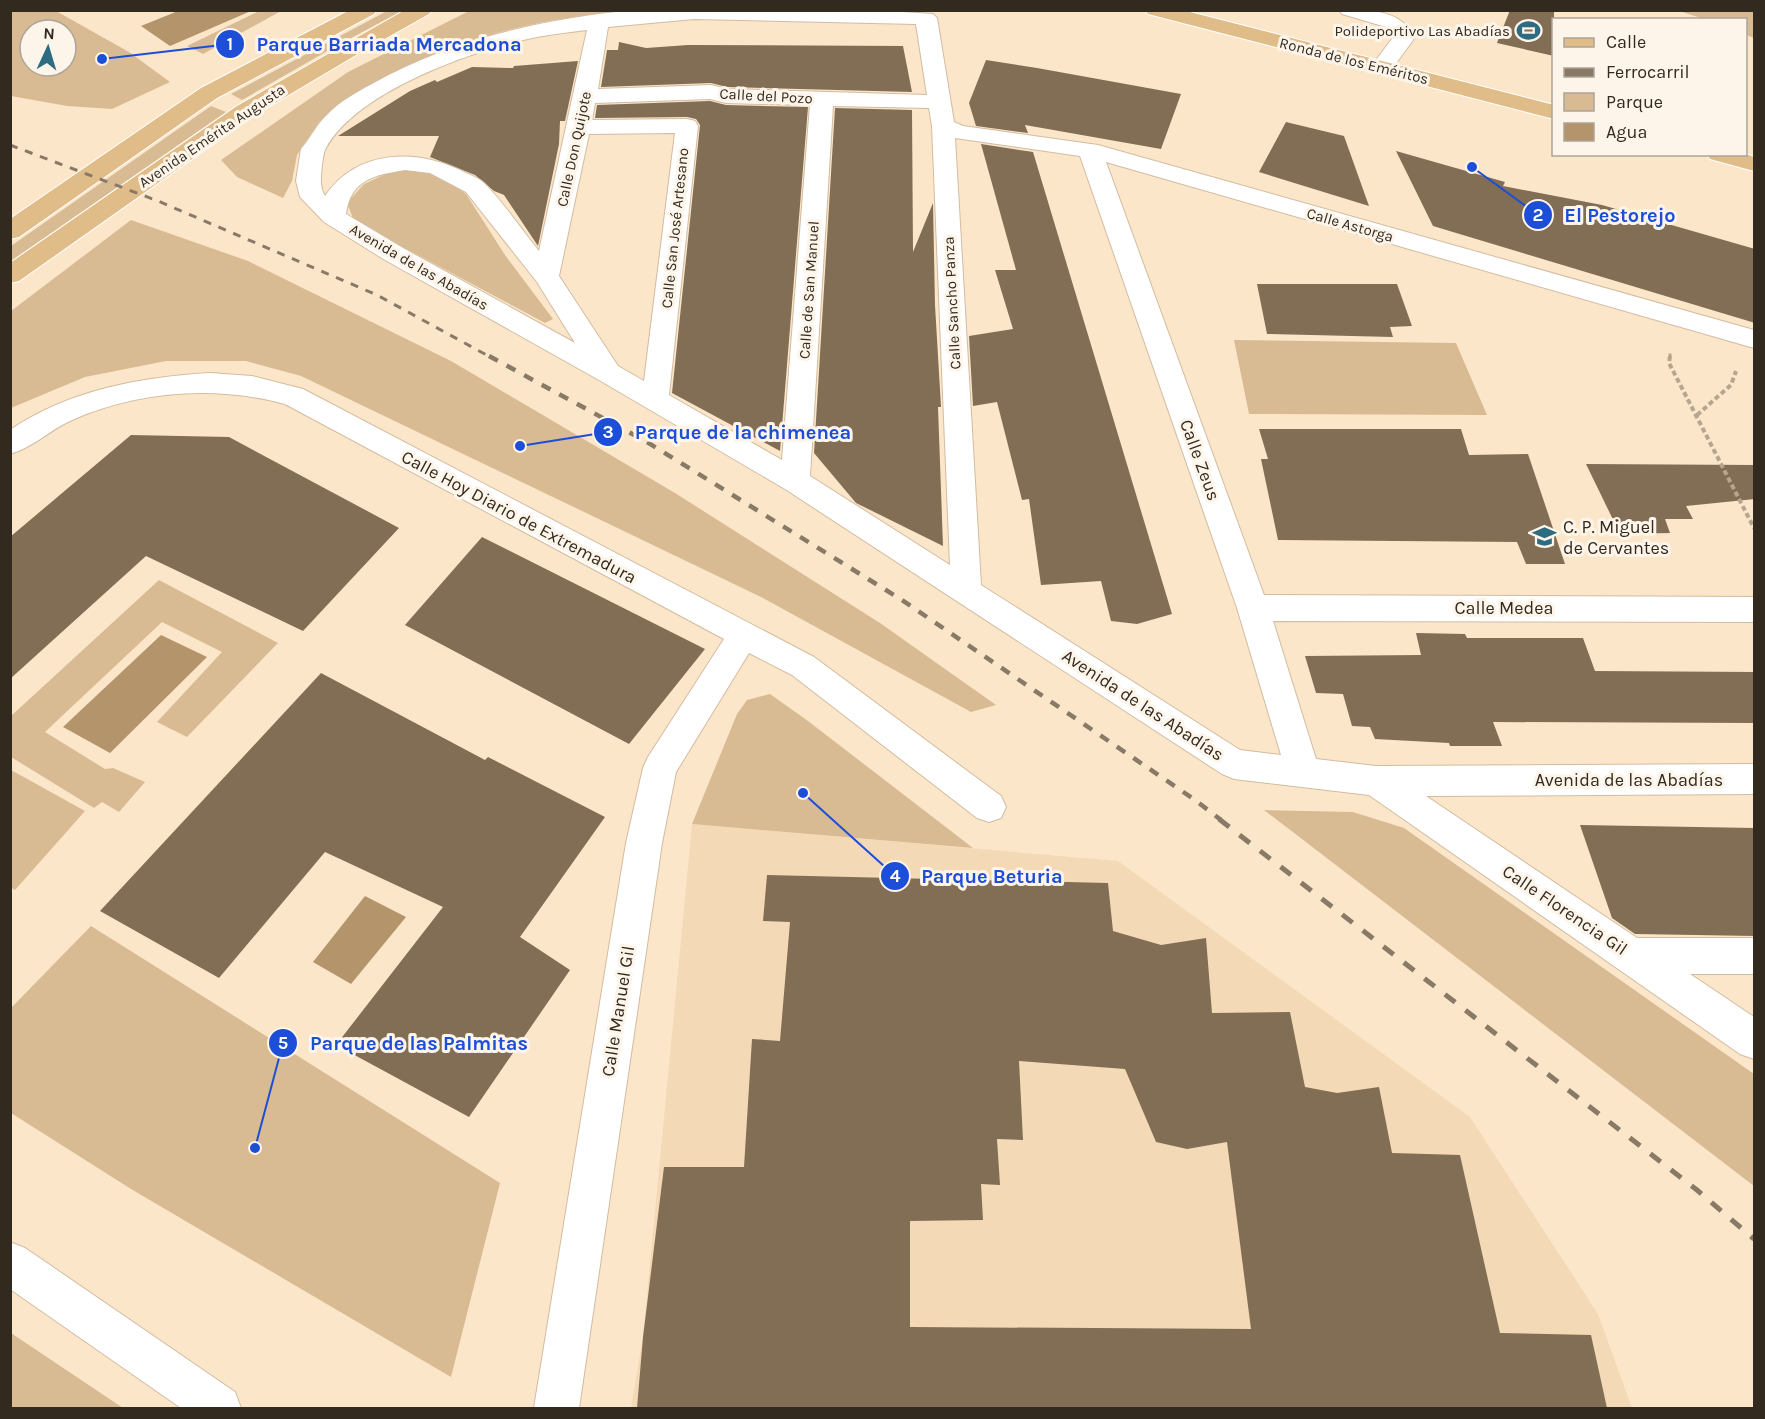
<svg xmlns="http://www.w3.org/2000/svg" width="1765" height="1419" font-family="Karla,sans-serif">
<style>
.built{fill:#f4d9b6}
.green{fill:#d9bb93;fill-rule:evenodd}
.water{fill:#b4946a}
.building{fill:#826e55;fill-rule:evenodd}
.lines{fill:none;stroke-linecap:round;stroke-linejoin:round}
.minor-casing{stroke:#d2bca1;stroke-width:2}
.major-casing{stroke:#fff;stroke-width:2}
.path-far1{stroke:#b7a68f;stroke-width:3;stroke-dasharray:4.5 2;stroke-linecap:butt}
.path{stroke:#b7a68f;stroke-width:4;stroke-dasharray:5 3;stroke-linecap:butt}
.minor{fill:#fff;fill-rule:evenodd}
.major{fill:#dfbc88;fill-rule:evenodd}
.rail-far2{stroke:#887a67;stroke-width:3;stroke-dasharray:8 8;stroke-linecap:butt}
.rail-far1{stroke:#887a67;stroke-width:4.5;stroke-dasharray:10 10;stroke-linecap:butt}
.rail{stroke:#887a67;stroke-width:5;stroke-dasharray:13 13;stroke-linecap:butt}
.labels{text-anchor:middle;stroke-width:6;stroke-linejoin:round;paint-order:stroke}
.far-poi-label{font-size:15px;fill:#332a1f;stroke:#fef5ea;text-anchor:end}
.far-street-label{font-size:15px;fill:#332a1f;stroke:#fef5ea}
.street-label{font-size:18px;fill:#332a1f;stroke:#fef5ea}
.poi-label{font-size:18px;fill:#332a1f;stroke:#fef5ea;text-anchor:start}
.leader{fill:none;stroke:#1d4ed8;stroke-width:2}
.callout-dot{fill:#1d4ed8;stroke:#fef5ea;stroke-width:2}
.mark-label{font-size:18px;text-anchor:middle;font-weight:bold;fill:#fff}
.callout-label{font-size:20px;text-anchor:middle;font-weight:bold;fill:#1d4ed8;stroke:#fef5ea;stroke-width:6;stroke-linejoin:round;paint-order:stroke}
</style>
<rect width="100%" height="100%" fill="#fce6c9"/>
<!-- built -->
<path class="built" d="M692 824 1118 861 1470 1117 1598 1314 1632 1408H631L643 1337Z"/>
<!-- green -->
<path class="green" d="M261 10 281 11 203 54 187 46Z
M10 11H56L129 52 170 82 112 109 67 106 11 96ZM30 30H66V66H30Z
M387 11H402L336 46 242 100 231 94Z
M469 11H623C566 17 507 26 453 48 413 64 374 88 335 109L319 122 297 155 292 181 283 198 237 177 221 160 348 72Z
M1679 11H1754V38L1746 35V20L1704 19Z
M211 106 226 112 11 261V246Z
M394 170 435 173 466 194 505 255 553 319 545 323 354 221 347 203 364 184Z
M131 220 248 261 451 361 675 493 880 623 996 705 971 712 761 597 301 376 246 361H166L85 377 11 408V311Z
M1234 340 1456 343 1487 415 1249 414Z
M159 580 278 643 187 737 157 722 222 652 162 622 45 732 105 769 113 768 145 782 119 812 102 802 94 808 11 757V716Z
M770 694 808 721 973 848 692 824 737 714 747 700Z
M11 770 85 811 15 890 10 887Z
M1264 810 1353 812 1404 828 1754 1074V1186Z
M91 926 500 1183 451 1377 131 1189 11 1113V1008Z
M10 1333H11L123 1408H11Z"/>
<!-- water -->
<path class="water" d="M178 11V10L251 11 170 46 141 26Z
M161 635 207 657 110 753 63 727Z
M365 896 406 917 351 984 313 962Z"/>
<!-- building -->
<path class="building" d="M1510 10H1554V56L1497 43Z
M619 42 646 48 688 45 903 46 912 92 727 87 711 83 601 87 607 50H618Z
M986 60 1037 68 1181 94 1161 149 1025 125 1028 133 976 126 969 103Z
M578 61 565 121H560L559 144 538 246 504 195 494 191 475 175 430 157 439 136H338L410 91 435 80 437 82 472 67 513 68 514 66Z
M710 101 726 105 808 107 780 451 672 393 700 125 696 119 687 117 595 118 597 105Z
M835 108 912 110 913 252 933 203 935 305 941 407H938L943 546 856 503 814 453Z
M1286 122 1344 136 1369 206 1259 172Z
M981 144 1033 152 1172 614 1137 624 1111 621 1101 581 1041 585 1029 499 1022 500 997 402 973 406 969 336 1013 329 995 270H1016Z
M1396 151 1505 182 1503 186 1602 205 1755 249V323L1433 226Z
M1257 284H1397L1412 326 1390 327 1393 337 1267 334Z
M1259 429H1461L1469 455 1528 454 1565 564H1526L1517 542 1278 540 1261 459H1268Z
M131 435 229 437 399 528 303 631 146 556 10 679V537Z
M1586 464 1755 465V499L1686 506 1693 519H1665L1670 533 1620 534Z
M482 537 705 649 629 744 405 625Z
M1416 633 1465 634 1467 638H1583L1595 671 1755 672V723L1493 722 1502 746H1450L1449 743 1375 739 1370 727 1352 726 1343 694 1316 693 1305 656 1421 655Z
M321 673 485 760 488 757 605 817 520 937 570 970 469 1117 336 1045 443 907 325 852 219 978 100 911Z
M1580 825 1755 828V936L1635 934 1612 918Z
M767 875 1108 883 1113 931 1161 945 1206 938 1212 1013 1290 1012 1305 1087 1337 1093 1379 1087 1392 1153 1460 1155 1500 1333 1591 1335 1607 1408H637L643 1337 664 1167H744L752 1039 780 1041 790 922 763 921ZM1019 1061 1125 1069 1156 1142 1187 1149 1227 1142 1251 1329 910 1327V1221L983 1220 981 1184 1000 1185 997 1139 1023 1140Z"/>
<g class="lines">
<defs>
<path id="minor" d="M634 10H871L933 14 937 18 954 122 963 126 1098 145 1754 330V348L1106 162 1264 595 1754 597V622L1273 621 1316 759 1376 766 1754 764V794L1426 796 1637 938H1754V974H1690L1754 1017V1059L1740 1054 1369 795 1234 779 1222 774 785 489 599 380 385 260 324 222 300 197 296 181 301 149 305 144C312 135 318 123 327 115 339 102 357 92 372 84 451 39 544 19 634 10ZM694 19 916 24 927 95 727 89 711 85 598 89 608 27ZM587 30 539 251C521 229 504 203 484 183 479 178 470 175 464 172 417 148 357 149 325 196 319 186 321 176 322 165 323 160 323 153 326 148 357 91 476 49 537 37 553 34 570 32 587 30ZM710 99 726 103 810 105 782 460 669 395 698 126 695 121 687 119 592 120 595 103ZM833 106 929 108 932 126 950 565 810 476ZM675 133 644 381 618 366 559 276 589 134ZM955 138 1080 156 1237 608 1281 755 1240 750 981 585ZM405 170 430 173 466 192 537 282 575 343 403 248 346 214C351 179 375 175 405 170Z
M1339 10C1370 10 1396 8 1416 36L1389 73 1381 75 1373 73 1370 68 1394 36 1386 27 1342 14Z
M210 373 252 376 303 389 814 657 1001 796 1006 807 1001 818 989 822 977 818 792 675 749 653 676 772 662 843 579 1408H534L626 843 643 768 648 757 724 639 285 404C214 385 137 391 70 421 50 430 32 448 10 454V430C69 390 141 377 210 373Z
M10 1242 25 1248 235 1392 241 1408H181L10 1289Z"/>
<path id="major" d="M350 10H377L374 14 217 98 19 237 10 239V219L201 88Z
M405 10H432L429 14 356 55 253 116 19 281 10 283V263L237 106Z
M1145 10H1182L1554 105V119L1148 14Z
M1707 154H1746L1754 157V171L1710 159Z"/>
</defs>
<!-- minor casing -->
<use href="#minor" class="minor-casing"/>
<!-- major casing -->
<use href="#major" class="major-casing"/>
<!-- path-far1 -->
<path class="path-far1" d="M1670 358V353"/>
<!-- path -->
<path class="path" d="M1670 356 1669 363 1754 528
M1697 415 1731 385 1736 371"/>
<!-- minor -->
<use href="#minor" class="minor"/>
<!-- major -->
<use href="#major" class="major"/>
<!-- rail-far2 -->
<path class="rail-far2" d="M10 145 158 201 377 295 492 358"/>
<!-- rail-far1 -->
<path class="rail-far1" d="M489 356 647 442 902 600 1195 800 1221 820"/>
<!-- rail -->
<path class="rail" d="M1219 819 1697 1190 1754 1239"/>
</g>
<!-- icons -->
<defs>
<symbol id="stadium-bare" viewBox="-9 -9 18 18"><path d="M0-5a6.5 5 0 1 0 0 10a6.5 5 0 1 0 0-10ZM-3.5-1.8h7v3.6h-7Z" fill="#2d6c81" stroke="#fef5ea" stroke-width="2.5" paint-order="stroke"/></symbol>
<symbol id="school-bare" viewBox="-9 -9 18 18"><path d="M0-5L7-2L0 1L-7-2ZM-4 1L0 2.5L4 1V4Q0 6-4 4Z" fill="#2d6c81" stroke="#fef5ea" stroke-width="2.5" paint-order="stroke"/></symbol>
</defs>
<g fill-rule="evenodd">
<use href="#stadium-bare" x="1512" y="14" width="33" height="33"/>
<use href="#school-bare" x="1528" y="520" width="33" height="33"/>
</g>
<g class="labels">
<!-- far-poi labels -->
<g class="far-poi-label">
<text x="1510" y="36">Polideportivo Las Abadías</text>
</g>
<!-- far-street labels -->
<g class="far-street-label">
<text transform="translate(1354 61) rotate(14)" y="5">Ronda de los Eméritos</text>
<text transform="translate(766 96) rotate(3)" y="5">Calle del Pozo</text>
<text transform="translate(212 136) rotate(-34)" y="5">Avenida Emérita Augusta</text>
<text transform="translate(574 149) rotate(-78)" y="5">Calle Don Quijote</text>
<text transform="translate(1350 225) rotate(16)" y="5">Calle Astorga</text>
<text transform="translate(675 228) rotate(-84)" y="5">Calle San José Artesano</text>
<text transform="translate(419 267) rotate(30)" y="5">Avenida de las Abadías</text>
<text transform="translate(809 290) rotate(-86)" y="5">Calle de San Manuel</text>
<text transform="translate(952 303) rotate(-93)" y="5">Calle Sancho Panza</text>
</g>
<!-- street labels -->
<g class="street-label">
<text transform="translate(1200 460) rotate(70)" y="6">Calle Zeus</text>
<text transform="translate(519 517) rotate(28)" y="6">Calle Hoy Diario de Extremadura</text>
<text x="1504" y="614">Calle Medea</text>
<text transform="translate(1143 705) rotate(33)" y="6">Avenida de las Abadías</text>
<text x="1629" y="786">Avenida de las Abadías</text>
<text transform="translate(1565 910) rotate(34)" y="6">Calle Florencia Gil</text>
<text transform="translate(618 1011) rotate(-81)" y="6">Calle Manuel Gil</text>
</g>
<!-- poi labels -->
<g class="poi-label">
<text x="1563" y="533">C. P. Miguel<tspan x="1563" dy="21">de Cervantes</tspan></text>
</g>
</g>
<!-- callouts -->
<path class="leader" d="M102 59L230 44M1472 167L1538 215M520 446L608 432M803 793L895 876M255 1148L283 1043"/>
<g class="callout-dot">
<circle cx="102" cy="59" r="6"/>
<circle cx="1472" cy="167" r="6"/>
<circle cx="520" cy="446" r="6"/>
<circle cx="803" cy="793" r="6"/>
<circle cx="255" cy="1148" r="6"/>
<circle cx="230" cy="44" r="15"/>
<circle cx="1538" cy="215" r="15"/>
<circle cx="608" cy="432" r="15"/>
<circle cx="895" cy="876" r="15"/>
<circle cx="283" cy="1043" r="15"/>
</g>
<g class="mark-label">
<text x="230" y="50">1</text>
<text x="1538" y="221">2</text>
<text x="608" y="438">3</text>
<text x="895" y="882">4</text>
<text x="283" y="1049">5</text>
</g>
<g class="callout-label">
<text x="389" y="51">Parque Barriada Mercadona</text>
<text x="1620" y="222">El Pestorejo</text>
<text x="743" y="439">Parque de la chimenea</text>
<text x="992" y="883">Parque Beturia</text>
<text x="419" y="1050">Parque de las Palmitas</text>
</g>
<!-- border -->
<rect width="1765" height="1419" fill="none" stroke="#332a1f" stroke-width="24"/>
<!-- legend -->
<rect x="1552" y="18" width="195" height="138" fill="#fef5ea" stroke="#ada499" stroke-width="1.5"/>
<rect x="1564" y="38" width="30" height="9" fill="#dfbc88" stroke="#ada499" stroke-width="1.5"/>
<text x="1606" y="48" font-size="18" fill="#332a1f">Calle</text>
<rect x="1564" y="68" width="30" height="9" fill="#887a67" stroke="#ada499" stroke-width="1.5"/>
<text x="1606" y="78" font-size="18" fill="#332a1f">Ferrocarril</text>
<rect x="1564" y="93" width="30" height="18" fill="#d9bb93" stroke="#ada499" stroke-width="1.5"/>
<text x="1606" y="108" font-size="18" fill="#332a1f">Parque</text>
<rect x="1564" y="123" width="30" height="18" fill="#b4946a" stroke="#ada499" stroke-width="1.5"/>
<text x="1606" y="138" font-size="18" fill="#332a1f">Agua</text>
<!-- north arrow -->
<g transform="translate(48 48) rotate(4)"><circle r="28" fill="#fef5ea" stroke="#ada499" stroke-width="1.5"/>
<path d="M0-4.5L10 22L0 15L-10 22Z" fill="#2d6c81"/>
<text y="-9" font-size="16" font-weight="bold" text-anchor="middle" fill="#332a1f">N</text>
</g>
</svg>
